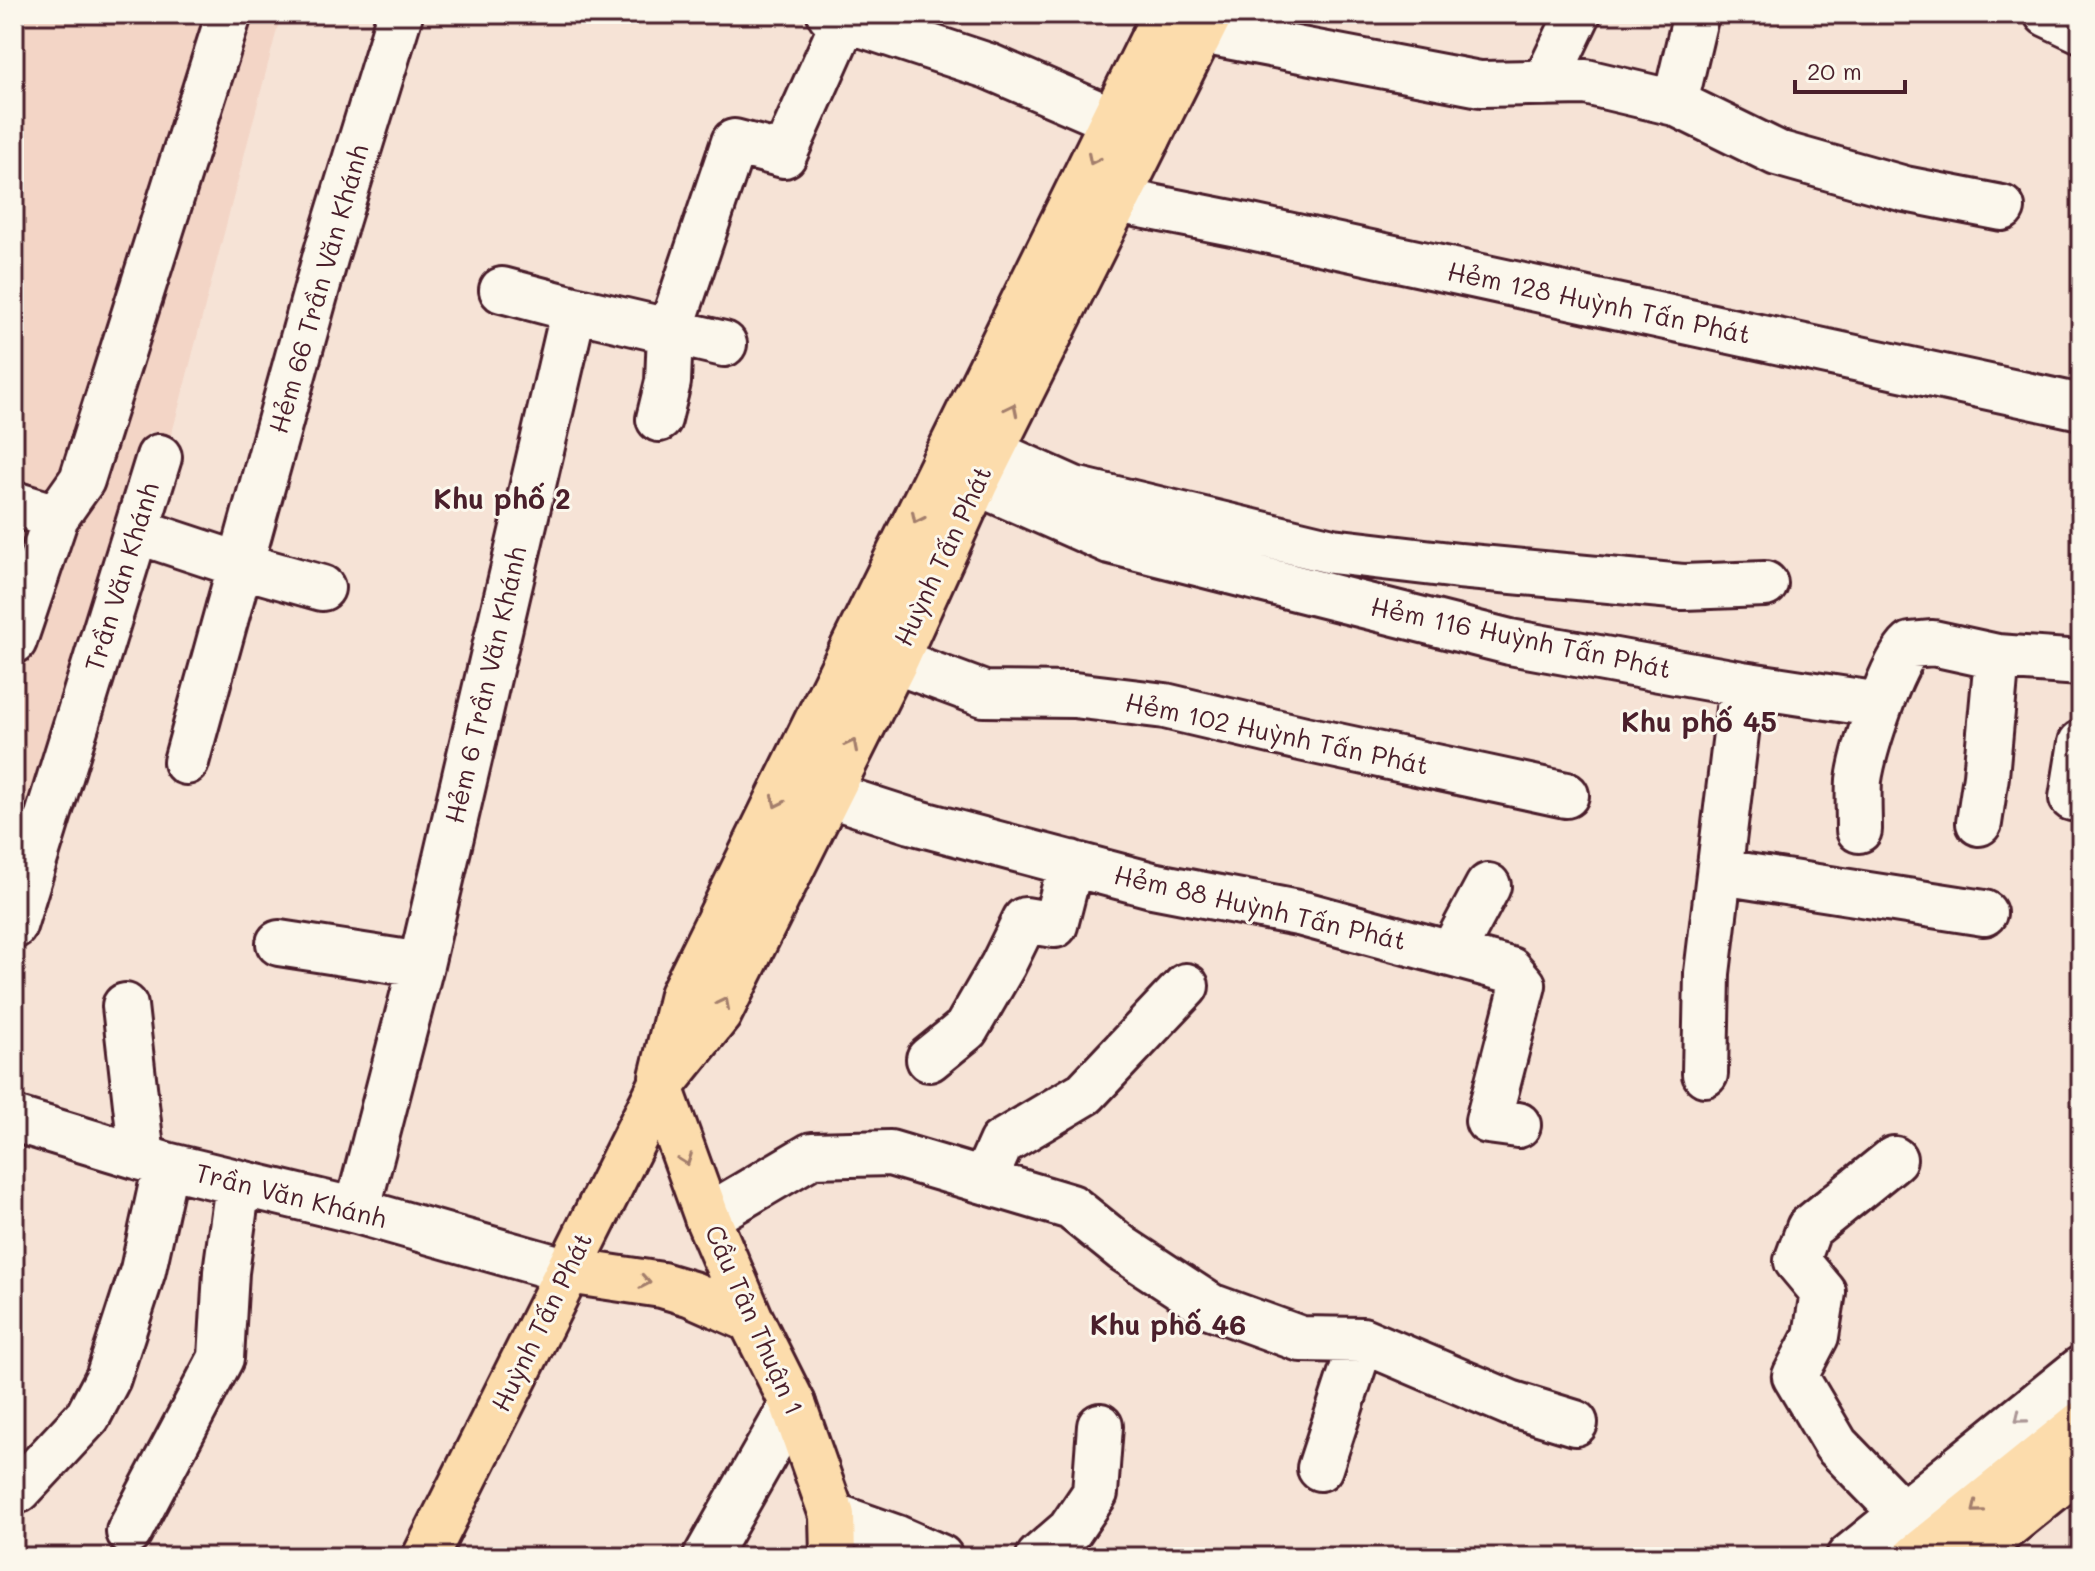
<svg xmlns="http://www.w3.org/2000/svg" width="2095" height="1571" font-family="Mali,sans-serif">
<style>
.built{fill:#f3d5c6}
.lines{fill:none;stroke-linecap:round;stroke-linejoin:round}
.minor-casing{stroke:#4a1f2b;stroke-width:50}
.major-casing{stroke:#4a1f2b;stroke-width:50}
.minor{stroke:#fbf7ec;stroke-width:44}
.major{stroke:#fcdcac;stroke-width:44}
.oneway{stroke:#a37e6c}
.oneway2{stroke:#ab9695}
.labels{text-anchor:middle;stroke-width:6;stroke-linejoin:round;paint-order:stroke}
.street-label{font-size:26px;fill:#4a1f2b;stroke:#fbf7ec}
.neighbourhood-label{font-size:28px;font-weight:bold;fill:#4a1f2b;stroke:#fbf7ec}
</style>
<rect width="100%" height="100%" fill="#f6e3d6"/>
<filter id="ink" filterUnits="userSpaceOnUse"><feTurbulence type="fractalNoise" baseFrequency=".0125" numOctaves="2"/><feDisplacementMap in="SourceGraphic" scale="16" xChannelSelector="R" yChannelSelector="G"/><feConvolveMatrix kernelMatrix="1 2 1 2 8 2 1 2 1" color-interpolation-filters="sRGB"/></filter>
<g filter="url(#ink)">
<!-- built -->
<path class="built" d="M14 14H281L171 437 149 431 14 841Z"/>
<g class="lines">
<defs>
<path id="minor" d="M830 14 988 66 1113 120 1148 138
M2047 14 2081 30
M1201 31 1480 84 1586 82 1675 103 1777 153 1905 189 2002 208
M1545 83 1578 14
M1675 103 1696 14
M1116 200 1237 224 2081 407
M502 290 574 309
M659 419 668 382 670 332 734 142 784 155 847 14
M962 431 991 452 1074 489 1332 551 1459 566 1683 587 1765 584
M944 462 976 482 1110 541 1510 642 1742 684 1880 705
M14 504 56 517
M137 531 240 565 322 588
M14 641 56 517 82 480 229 14
M895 661 984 694 1074 695 1165 706 1305 739 1566 795
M186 762 326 255 400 14
M827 794 911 821 1152 885 1303 914 1510 970 1523 985 1488 1121 1518 1125
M2072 798 2081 743
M1979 823 1986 776 1997 657
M1859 830C1859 814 1858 796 1859 780 1863 752 1891 662 1911 645L1933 643 1997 657 2081 663
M1721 872 1984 913
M14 926 159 457
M279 943 421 965
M1452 953 1488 886
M125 1006 142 1158
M929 1059 966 1029 1003 965 1025 920 1055 925 1071 863
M1705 1074 1707 973 1742 684
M14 1119 166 1165 357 1211 568 1271
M1894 1159 1809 1228 1797 1261 1823 1292 1816 1336 1795 1376 1836 1445 1903 1514
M984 1181 1001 1143 1085 1093 1186 986
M357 1211 421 965 574 309 724 344
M707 1217 812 1155 890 1153 1071 1207 1123 1249 1210 1306 1301 1339 1362 1340 1510 1403 1575 1423
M1320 1468 1362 1340
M19 1490 88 1416 108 1378 143 1270 166 1165
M832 1515 897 1538 940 1557
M129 1532 221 1358 226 1272 238 1184
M706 1557 793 1404
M1039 1557 1070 1530 1095 1493 1100 1426
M1849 1557 2081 1369"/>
<path id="major" d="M662 1077 682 995 1165 14
M660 1087 707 1217 751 1320 793 1404 832 1515 833 1557
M568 1271 662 1285 692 1294 751 1320
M425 1557 660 1087 719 1014 895 661 976 482 1210 14
M1916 1557 2081 1424
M1969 1557 2081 1466"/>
</defs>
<!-- minor casing -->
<use href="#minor" class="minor-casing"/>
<!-- major casing -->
<use href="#major" class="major-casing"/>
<!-- minor -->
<use href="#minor" class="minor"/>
<!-- major -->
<use href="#major" class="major"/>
</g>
<!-- one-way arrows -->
<defs><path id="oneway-chevron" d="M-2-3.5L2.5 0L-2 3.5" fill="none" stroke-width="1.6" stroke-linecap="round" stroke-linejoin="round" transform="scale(2)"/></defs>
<g class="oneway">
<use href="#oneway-chevron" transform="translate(1093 159) rotate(116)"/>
<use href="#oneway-chevron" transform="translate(1012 409) rotate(-64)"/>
<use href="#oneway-chevron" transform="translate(917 518) rotate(116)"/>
<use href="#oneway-chevron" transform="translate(852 745) rotate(-63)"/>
<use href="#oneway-chevron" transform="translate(777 802) rotate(116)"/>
<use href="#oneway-chevron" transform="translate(724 1003) rotate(-63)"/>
<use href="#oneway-chevron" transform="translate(686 1160) rotate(70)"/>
<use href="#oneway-chevron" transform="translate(645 1282) rotate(10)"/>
<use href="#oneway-chevron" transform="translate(1977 1508) rotate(141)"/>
</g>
<use class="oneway2" href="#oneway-chevron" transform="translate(2020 1418) rotate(141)"/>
</g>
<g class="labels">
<!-- street labels -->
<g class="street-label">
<text transform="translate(319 289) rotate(-74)" y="9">Hẻm 66 Trần Văn Khánh</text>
<text transform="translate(1599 303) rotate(12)" y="9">Hẻm 128 Huỳnh Tấn Phát</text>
<text transform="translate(943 556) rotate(-65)" y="9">Huỳnh Tấn Phát</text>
<text transform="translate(122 577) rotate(-73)" y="9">Trần Văn Khánh</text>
<text transform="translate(1521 638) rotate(12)" y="9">Hẻm 116 Huỳnh Tấn Phát</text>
<text transform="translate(486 685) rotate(-77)" y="9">Hẻm 6 Trần Văn Khánh</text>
<text transform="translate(1277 734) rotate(12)" y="9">Hẻm 102 Huỳnh Tấn Phát</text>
<text transform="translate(1260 908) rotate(13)" y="9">Hẻm 88 Huỳnh Tấn Phát</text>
<text transform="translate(291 1196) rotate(14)" y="9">Trần Văn Khánh</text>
<text transform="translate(754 1320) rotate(66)" y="9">Cầu Tân Thuận 1</text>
<text transform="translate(542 1322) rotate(-64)" y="9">Huỳnh Tấn Phát</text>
</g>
<!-- neighbourhood labels -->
<g class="neighbourhood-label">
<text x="502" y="509">Khu phố 2</text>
<text x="1699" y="732">Khu phố 45</text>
<text x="1168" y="1335">Khu phố 46</text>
</g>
</g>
<!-- margin -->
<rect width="2095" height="1571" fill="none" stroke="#fbf7ec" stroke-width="48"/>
<rect x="24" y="24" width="2047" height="1523" fill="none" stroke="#4a1f2b" stroke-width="3" filter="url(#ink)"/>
<!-- scale -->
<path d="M1795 80v12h110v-12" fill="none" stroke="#4a1f2b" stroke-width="4"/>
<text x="1807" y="80" font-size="24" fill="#4a1f2b" stroke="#fbf7ec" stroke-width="6" paint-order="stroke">20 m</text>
</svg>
